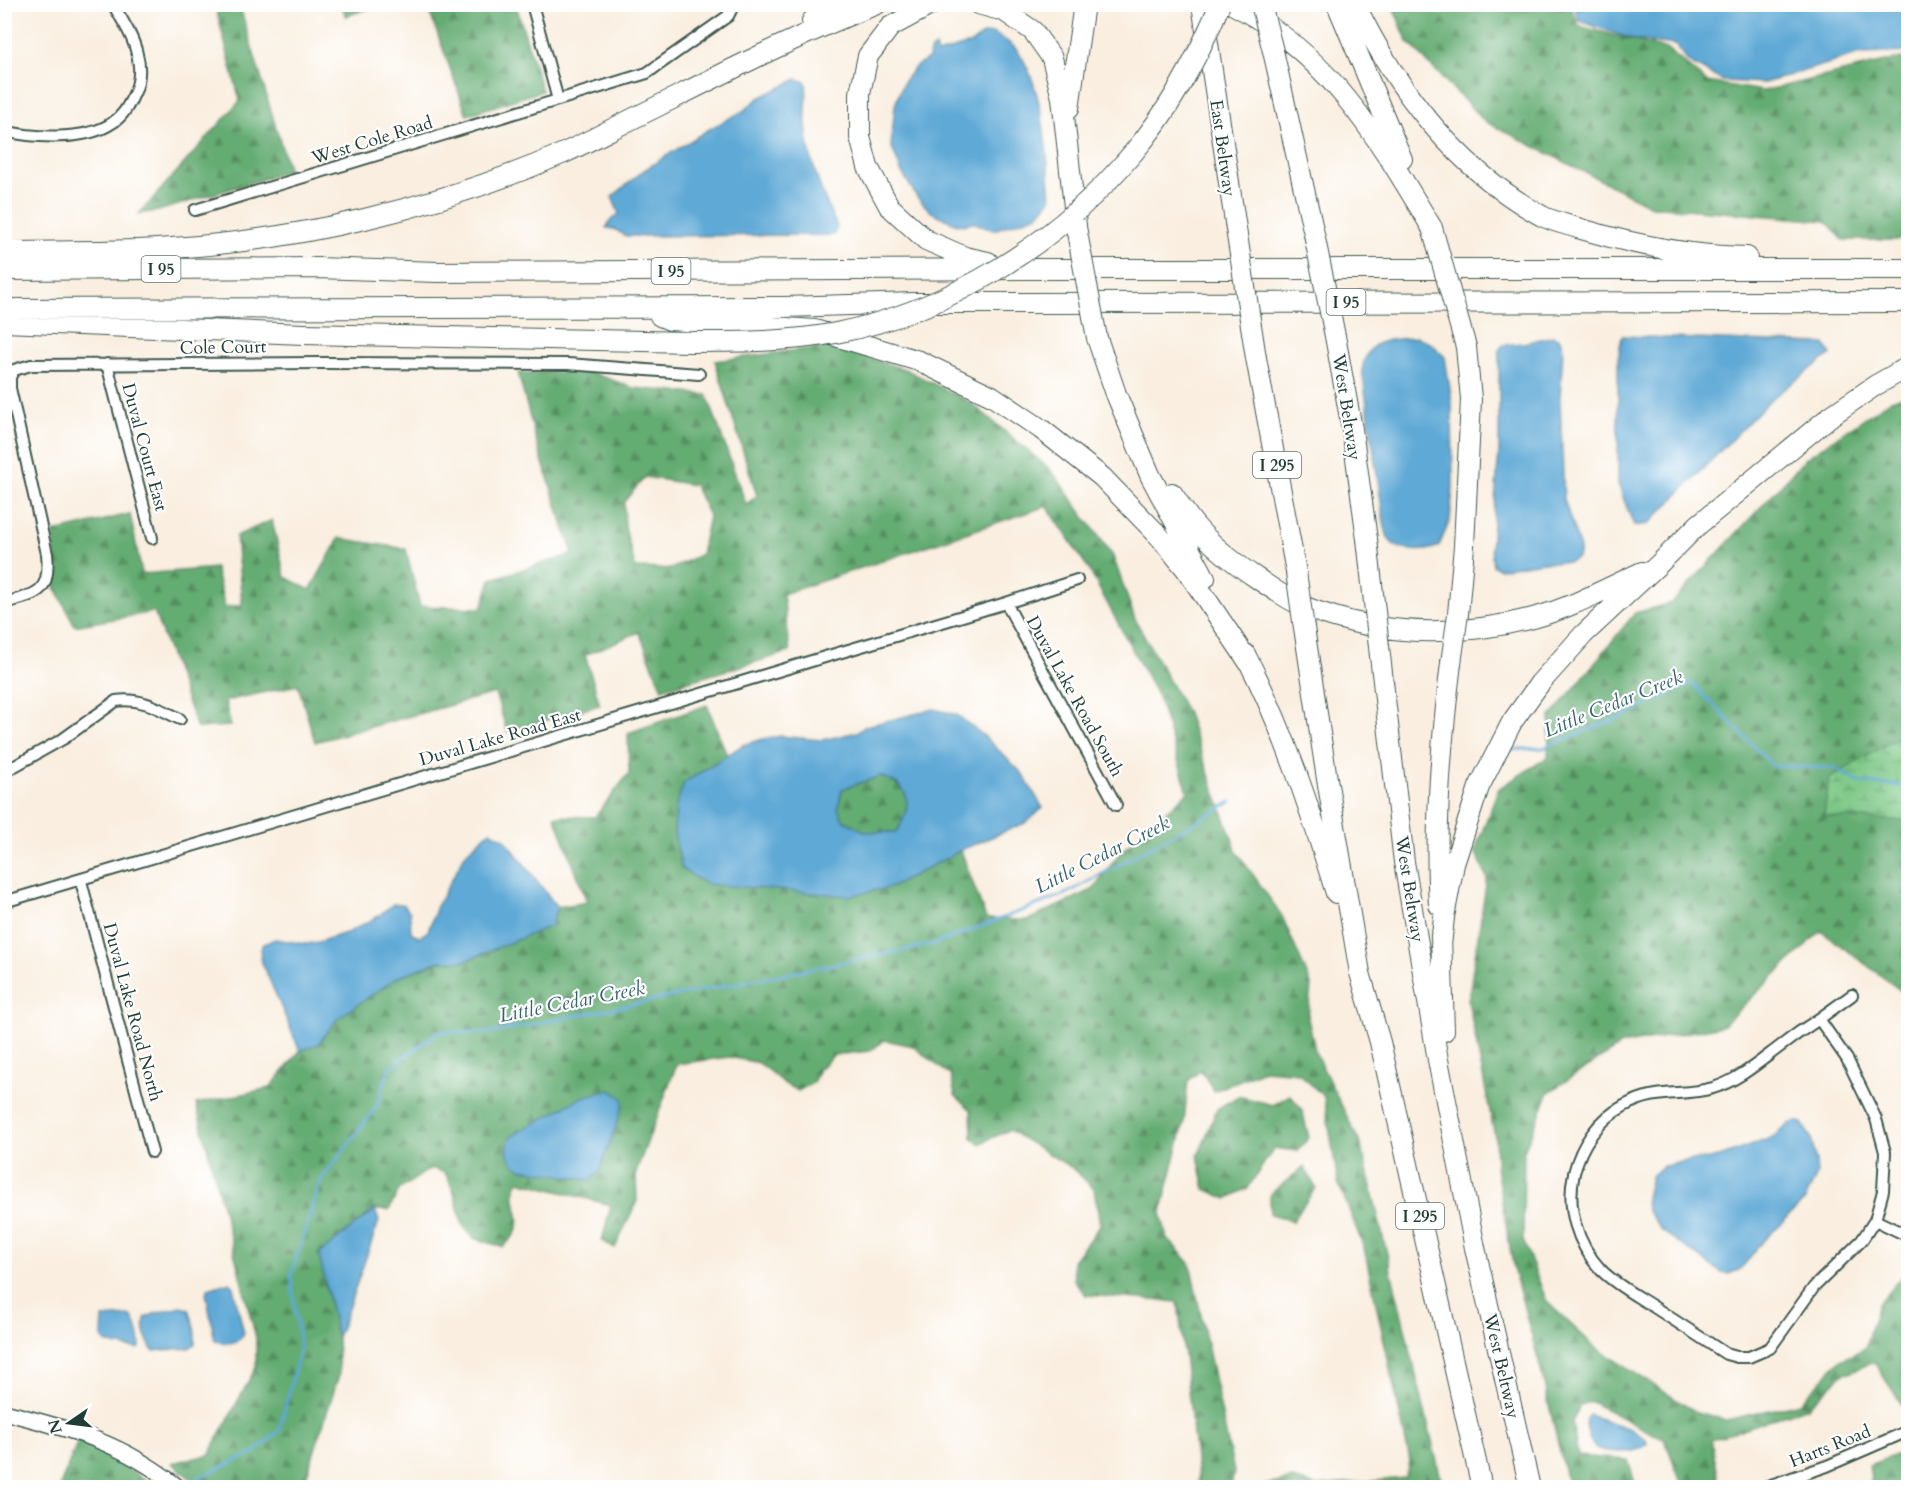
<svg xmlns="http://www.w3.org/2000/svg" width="1913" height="1492" font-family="Cardo,serif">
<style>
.forest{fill:url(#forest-firs);stroke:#427453;stroke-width:1.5;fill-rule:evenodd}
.wetland{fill:url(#wetland-marsh);stroke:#4d825c;stroke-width:1.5}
.water{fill:#5ea9d6;stroke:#3e7385;stroke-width:1.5;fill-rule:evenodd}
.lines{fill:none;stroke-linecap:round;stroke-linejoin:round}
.stream{stroke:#5ea9d6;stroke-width:3}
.street-casing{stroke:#40584e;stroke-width:14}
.secondary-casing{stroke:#40584e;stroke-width:18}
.highway-casing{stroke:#40584e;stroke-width:22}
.street{stroke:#fff;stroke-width:10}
.secondary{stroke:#fff;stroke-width:15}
.highway{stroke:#fff;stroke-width:20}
.highway-bridge-casing{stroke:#40584e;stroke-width:22;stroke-linecap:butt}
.highway-bridge{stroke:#fff;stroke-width:20}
.labels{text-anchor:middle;stroke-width:4.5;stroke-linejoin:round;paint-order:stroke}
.shield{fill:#fff;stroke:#627771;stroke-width:1.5}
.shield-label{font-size:16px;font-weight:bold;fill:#1f3d34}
.street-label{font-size:18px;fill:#1f3d34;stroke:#fff}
.water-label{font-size:20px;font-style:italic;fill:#35636d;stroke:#fff}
</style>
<defs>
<pattern id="forest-firs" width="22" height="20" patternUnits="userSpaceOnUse" patternTransform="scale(1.5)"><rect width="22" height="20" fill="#64ac72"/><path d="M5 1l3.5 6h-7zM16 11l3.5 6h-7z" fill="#528d5e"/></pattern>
<pattern id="wetland-marsh" width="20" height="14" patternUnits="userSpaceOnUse" patternTransform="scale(1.5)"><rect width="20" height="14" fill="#7bc785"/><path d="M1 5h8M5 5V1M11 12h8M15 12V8" fill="none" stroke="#64a36e"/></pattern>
</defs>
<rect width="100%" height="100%" fill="#fff"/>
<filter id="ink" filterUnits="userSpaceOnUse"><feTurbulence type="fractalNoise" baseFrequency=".0167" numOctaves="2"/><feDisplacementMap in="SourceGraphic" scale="12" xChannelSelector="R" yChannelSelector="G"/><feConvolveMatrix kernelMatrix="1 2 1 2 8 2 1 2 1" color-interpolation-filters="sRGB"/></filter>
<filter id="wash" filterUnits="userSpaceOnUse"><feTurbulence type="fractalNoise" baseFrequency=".008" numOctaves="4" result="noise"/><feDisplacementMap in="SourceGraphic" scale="24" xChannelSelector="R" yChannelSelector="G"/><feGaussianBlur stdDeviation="1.35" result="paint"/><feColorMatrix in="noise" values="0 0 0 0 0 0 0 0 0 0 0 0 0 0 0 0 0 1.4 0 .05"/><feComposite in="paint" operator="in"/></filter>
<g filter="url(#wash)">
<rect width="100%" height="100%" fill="#f9eedf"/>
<!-- forest -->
<path class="forest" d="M215 5H246L240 7 289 171 158 211 139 214 240 101Z
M341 5H379L346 16Z
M427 5H516L542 91 467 115Z
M1392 5H1570L1579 26 1667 49 1707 82 1763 91 1901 58 1908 60V240H1843L1826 221 1651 206 1484 121 1408 42Z
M827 346 905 369 971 403 1051 470 1113 556 1135 619 1186 711 1237 852 1282 916 1311 984 1308 1019 1316 1054 1361 1145 1443 1487H1257L1293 1479 1318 1486 1405 1478 1410 1461 1364 1248 1338 1182 1324 1097 1299 1073 1264 1070 1214 1091 1201 1070 1188 1081 1184 1123 1161 1213 1167 1238 1190 1263 1234 1472 1231 1487H1199L1178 1302 1086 1295 1074 1280 1073 1261 1100 1225 1094 1189 1074 1169 1009 1130 979 1144 972 1138 971 1110 955 1095 951 1076 913 1046 885 1040 870 1051 834 1055 819 1069 813 1083 798 1091 785 1084 759 1063 729 1057 677 1064 636 1172 637 1201 615 1248 602 1241 611 1205 519 1181C507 1197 525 1216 516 1232 513 1238 507 1243 503 1247L474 1238 463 1226 453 1189 445 1173 431 1168 399 1190 389 1210H374L319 1254 337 1337 339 1375 303 1487H200L172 1463 209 1455 256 1367V1338L196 1104 270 1088 300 1051 318 1044 338 1018 398 977 439 961H465L550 926 557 907 587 902 555 816 595 817 629 773 628 733 707 705 727 755 684 783 892 887 961 850 986 919 1028 920 1094 889 1120 852 1188 792 1158 697 1088 568 1047 506 783 594 790 652 662 689 639 632 585 655 600 705 507 731 495 693 315 742 298 685 225 701 231 726 197 728 154 612 75 626 55 587 54 532 130 514 142 574 215 568 225 607 242 605 236 536 272 520 285 577 310 590 339 538 406 549 420 606 482 608 491 579 573 554 539 451 518 373 590 372 634 388 707 395 746 504 757 496 715 361ZM645 477 694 485 709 516 701 554 671 569 635 568 625 527 624 502Z
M1908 394V736H1900L1825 816 1908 821V996L1821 931 1722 1026 1621 1045 1549 1092 1524 1151 1523 1240 1547 1302 1596 1348 1694 1411 1726 1420 1800 1403 1839 1361 1865 1348 1878 1304 1908 1269V1414L1874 1362 1842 1375 1808 1407 1711 1440 1719 1480 1692 1487 1683 1488 1665 1440 1590 1401 1580 1406 1572 1422 1578 1456 1628 1460 1636 1487H1568L1541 1370 1514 1271 1496 1167 1495 1137 1468 1001 1487 878 1475 851 1498 789 1548 757 1550 718 1635 613 1672 603 1806 458 1891 400Z
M880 776C886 779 897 782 901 787 913 801 904 819 897 832H866L843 820 838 808 842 789Z
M1290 1095 1302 1109 1309 1138 1297 1151 1274 1148 1248 1188 1227 1199 1205 1189 1198 1156 1217 1109 1238 1096 1273 1105Z
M1304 1167 1316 1188 1292 1221 1270 1214V1194Z
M79 1438 148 1481 156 1487 59 1488Z
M1908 1450V1487H1865L1871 1482 1869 1465Z"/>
<!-- wetland -->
<path class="wetland" d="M1900 736H1908V821L1824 816 1829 779Z"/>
<!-- water -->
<path class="water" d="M1574 5H1908V52L1860 54 1764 83 1723 81 1688 62 1676 45 1635 40 1579 21Z
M994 33C1001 38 1012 43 1017 50 1044 86 1047 155 1051 199L1038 215 994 230 972 222 964 225 954 223 931 212 917 197 901 171 891 145 895 105 904 81 916 66 929 59 930 51 935 47 937 54 972 43 983 34Z
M797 79 806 82C808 97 805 111 806 125 809 164 822 192 837 227L834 235 626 236 614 229 606 228 611 220 619 214 612 197 644 170 706 131 743 111 759 98Z
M1553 336 1560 339 1563 349 1560 399 1564 499 1580 549 1578 558 1569 562H1543L1500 569 1493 566 1491 548 1499 451V350L1503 345 1523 343Z
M1622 336 1825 344 1831 354 1770 400 1649 524 1634 526 1618 484V358Z
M1417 337 1432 344 1445 357 1452 402 1453 487 1450 520 1439 546C1426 552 1401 553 1391 542 1386 537 1386 529 1384 523L1362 370C1368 336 1388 341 1417 337Z
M934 709 957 715 983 735 1022 773 1043 808 1025 823 961 850 892 887 849 896 706 884 682 869 674 833 676 806 684 783 743 745 763 739 781 736 822 740 857 732 866 726ZM880 776C886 779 897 782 901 787 913 801 904 819 897 832H866L843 820 838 808 842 789Z
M490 831 505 839 557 907 551 926 465 961H439L398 977 338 1018 318 1044 300 1051 260 958 262 945 275 939 307 944 318 942 349 932 377 917 393 904H402L410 912 411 932 419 937 428 931 437 906 466 853Z
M610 1090 623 1098V1106L599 1173 590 1180 521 1169C507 1160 505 1153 510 1137L582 1097Z
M1797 1122 1802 1123 1811 1138 1816 1161 1817 1174 1805 1200 1760 1244 1741 1269 1729 1274 1722 1273 1662 1231 1654 1220 1647 1210 1646 1197 1651 1176 1661 1167 1690 1160 1710 1159 1725 1155 1771 1138 1791 1123Z
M375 1210 379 1221 344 1320 337 1337 319 1254Z
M230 1282 233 1287 244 1333C238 1345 227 1344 215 1341L206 1293 208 1289Z
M181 1307 189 1309C193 1321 196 1331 195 1344L189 1348 153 1351C146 1340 143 1332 145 1318L156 1313Z
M129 1316 132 1317C137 1326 140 1338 140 1348 132 1350 128 1347 120 1346 98 1343 102 1339 103 1318Z
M1589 1415 1630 1429 1646 1439 1647 1444C1644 1446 1642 1448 1639 1449 1631 1453 1601 1453 1595 1447 1588 1442 1586 1427 1586 1419Z"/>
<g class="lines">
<!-- stream -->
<path class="stream" d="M1506 750 1543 748 1626 715 1692 683 1773 766 1835 768 1860 783 1908 786
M191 1488 199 1477 254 1453 279 1431 300 1349 291 1275 321 1180 376 1108 389 1068 438 1032 489 1033 935 944 1068 893 1231 802"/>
</g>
</g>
<g filter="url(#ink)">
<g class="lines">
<defs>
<path id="street" d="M532 4 558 100
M4 131C34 138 86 141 112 123 122 117 127 108 132 98 139 85 141 69 137 54 133 36 122 20 113 4
M195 210 647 73 728 16 734 4
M107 364 152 538
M4 603C37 594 51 593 47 554L10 388V377L14 370 31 365 322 363 568 364 699 374
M1006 603 1116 805
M4 772 63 739 116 701C140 697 160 709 180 719
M81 881 152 1152
M4 902 1006 603 1077 580
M1819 1019 1847 1059 1876 1119 1885 1152 1883 1191 1875 1220 1862 1240 1814 1287 1770 1348 1749 1357H1737L1726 1354C1703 1339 1680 1324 1657 1309 1639 1297 1617 1286 1601 1270 1577 1244 1566 1208 1574 1173 1581 1145 1598 1120 1624 1106 1656 1088 1681 1097 1713 1088 1737 1081 1758 1063 1778 1048 1791 1038 1805 1028 1819 1019Z
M1819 1019 1852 995
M1875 1220 1908 1236
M1762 1488 1827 1466 1908 1431"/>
<path id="secondary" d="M4 1412C71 1429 124 1443 179 1488"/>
<path id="highway" d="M932 4 890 27 868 56 860 93V137L868 167 889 206 926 240 965 257 988 262
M978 4 1004 11 1033 31 1052 58 1062 98 1076 225
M1202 4 1235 222
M1232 4C1329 53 1378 138 1432 228
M1337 4 1402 159
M1355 4C1396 90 1458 170 1542 216 1554 222 1569 225 1581 229 1635 245 1691 256 1747 257
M812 21 839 4
M1274 55 1314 234
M1069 108 1084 4
M4 252C55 251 106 252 157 249 294 242 438 208 564 153 586 143 608 131 630 120 711 80 792 37 877 4
M4 270 317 268 437 272 1026 269H1908
M4 309 784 307 915 303 1908 302
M660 316 670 320 815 330 919 361 992 396 1041 429 1102 477 1159 536 1186 569 1250 664
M4 322 304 334 691 342
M1335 336 1352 429 1367 539
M1097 338 1116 394 1150 475 1205 578
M1256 358 1296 572
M1172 493C1179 503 1185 513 1193 523 1211 545 1234 563 1258 579 1273 589 1288 600 1305 607 1379 636 1456 638 1533 618 1571 608 1607 588 1642 572
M1458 614 1464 546 1471 399 1466 347
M1303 621 1327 779 1360 973 1380 1042 1482 1488
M1379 647 1404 862 1438 1060 1475 1248 1530 1488
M1245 654C1284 729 1311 812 1336 893
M1439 905C1434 825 1441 743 1451 663
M1441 935 1444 1031
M1441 946 1444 917 1454 864 1479 787 1512 722 1540 683 1584 634 1659 564 1698 525 1832 415 1876 385 1908 367"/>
</defs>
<!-- street casing -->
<use href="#street" class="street-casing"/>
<!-- secondary casing -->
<use href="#secondary" class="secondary-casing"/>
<!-- highway casing -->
<use href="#highway" class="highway-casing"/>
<!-- street -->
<use href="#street" class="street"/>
<!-- secondary -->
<use href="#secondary" class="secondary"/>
<!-- highway -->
<use href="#highway" class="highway"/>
<defs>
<path id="highway-bridge" d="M1261 4 1274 55
M1235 222 1256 358
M1076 227 1097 338
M1432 228 1466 347
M1314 234 1335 336
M691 342C740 342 788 342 836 333 952 310 1057 243 1133 153 1171 109 1198 57 1220 4
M1367 539 1379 647
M1296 572 1303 621
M1451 663 1458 614"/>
</defs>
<!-- highway-bridge casing -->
<use href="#highway-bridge" class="highway-bridge-casing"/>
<!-- highway-bridge -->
<use href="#highway-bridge" class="highway-bridge"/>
</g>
</g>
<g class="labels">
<!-- shield labels -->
<g class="shield">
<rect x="141.5" y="256" width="39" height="26" rx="4.5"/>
<rect x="651.5" y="258" width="39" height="26" rx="4.5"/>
<rect x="1326.5" y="289" width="39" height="26" rx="4.5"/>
<rect x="1253" y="452" width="48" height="26" rx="4.5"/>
<rect x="1396" y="1203" width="48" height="26" rx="4.5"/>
</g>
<g class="shield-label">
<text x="161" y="275">I 95</text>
<text x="671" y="277">I 95</text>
<text x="1346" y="308">I 95</text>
<text x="1277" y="471">I 295</text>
<text x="1420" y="1222">I 295</text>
</g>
<!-- street labels -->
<g class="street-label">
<text transform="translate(372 140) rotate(-17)" y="6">West Cole Road</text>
<text transform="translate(1223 148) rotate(82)" y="6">East Beltway</text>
<text transform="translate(223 347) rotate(-1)" y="6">Cole Court</text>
<text transform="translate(1347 407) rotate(81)" y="6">West Beltway</text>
<text transform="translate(145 447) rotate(75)" y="6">Duval Court East</text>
<text transform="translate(1075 696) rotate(61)" y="6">Duval Lake Road South</text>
<text transform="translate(500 737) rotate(-16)" y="6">Duval Lake Road East</text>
<text transform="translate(1410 889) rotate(81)" y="6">West Beltway</text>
<text transform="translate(133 1012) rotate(75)" y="6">Duval Lake Road North</text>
<text transform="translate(1502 1366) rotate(77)" y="6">West Beltway</text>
<text transform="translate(1830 1446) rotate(-22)" y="6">Harts Road</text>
</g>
<!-- water labels -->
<g class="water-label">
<text transform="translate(1613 703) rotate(-22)" y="7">Little Cedar Creek</text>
<text transform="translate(1102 854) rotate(-27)" y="7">Little Cedar Creek</text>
<text transform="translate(572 1001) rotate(-11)" y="7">Little Cedar Creek</text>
</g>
</g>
<!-- margin -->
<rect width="1913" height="1492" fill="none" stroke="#fff" stroke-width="24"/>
<!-- north arrow -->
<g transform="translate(69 1423) rotate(256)" stroke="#ffffff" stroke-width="4.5" paint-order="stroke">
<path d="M0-4.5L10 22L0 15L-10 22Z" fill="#1f3d34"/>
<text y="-9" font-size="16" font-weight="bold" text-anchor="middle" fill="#1f3d34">N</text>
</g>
</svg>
